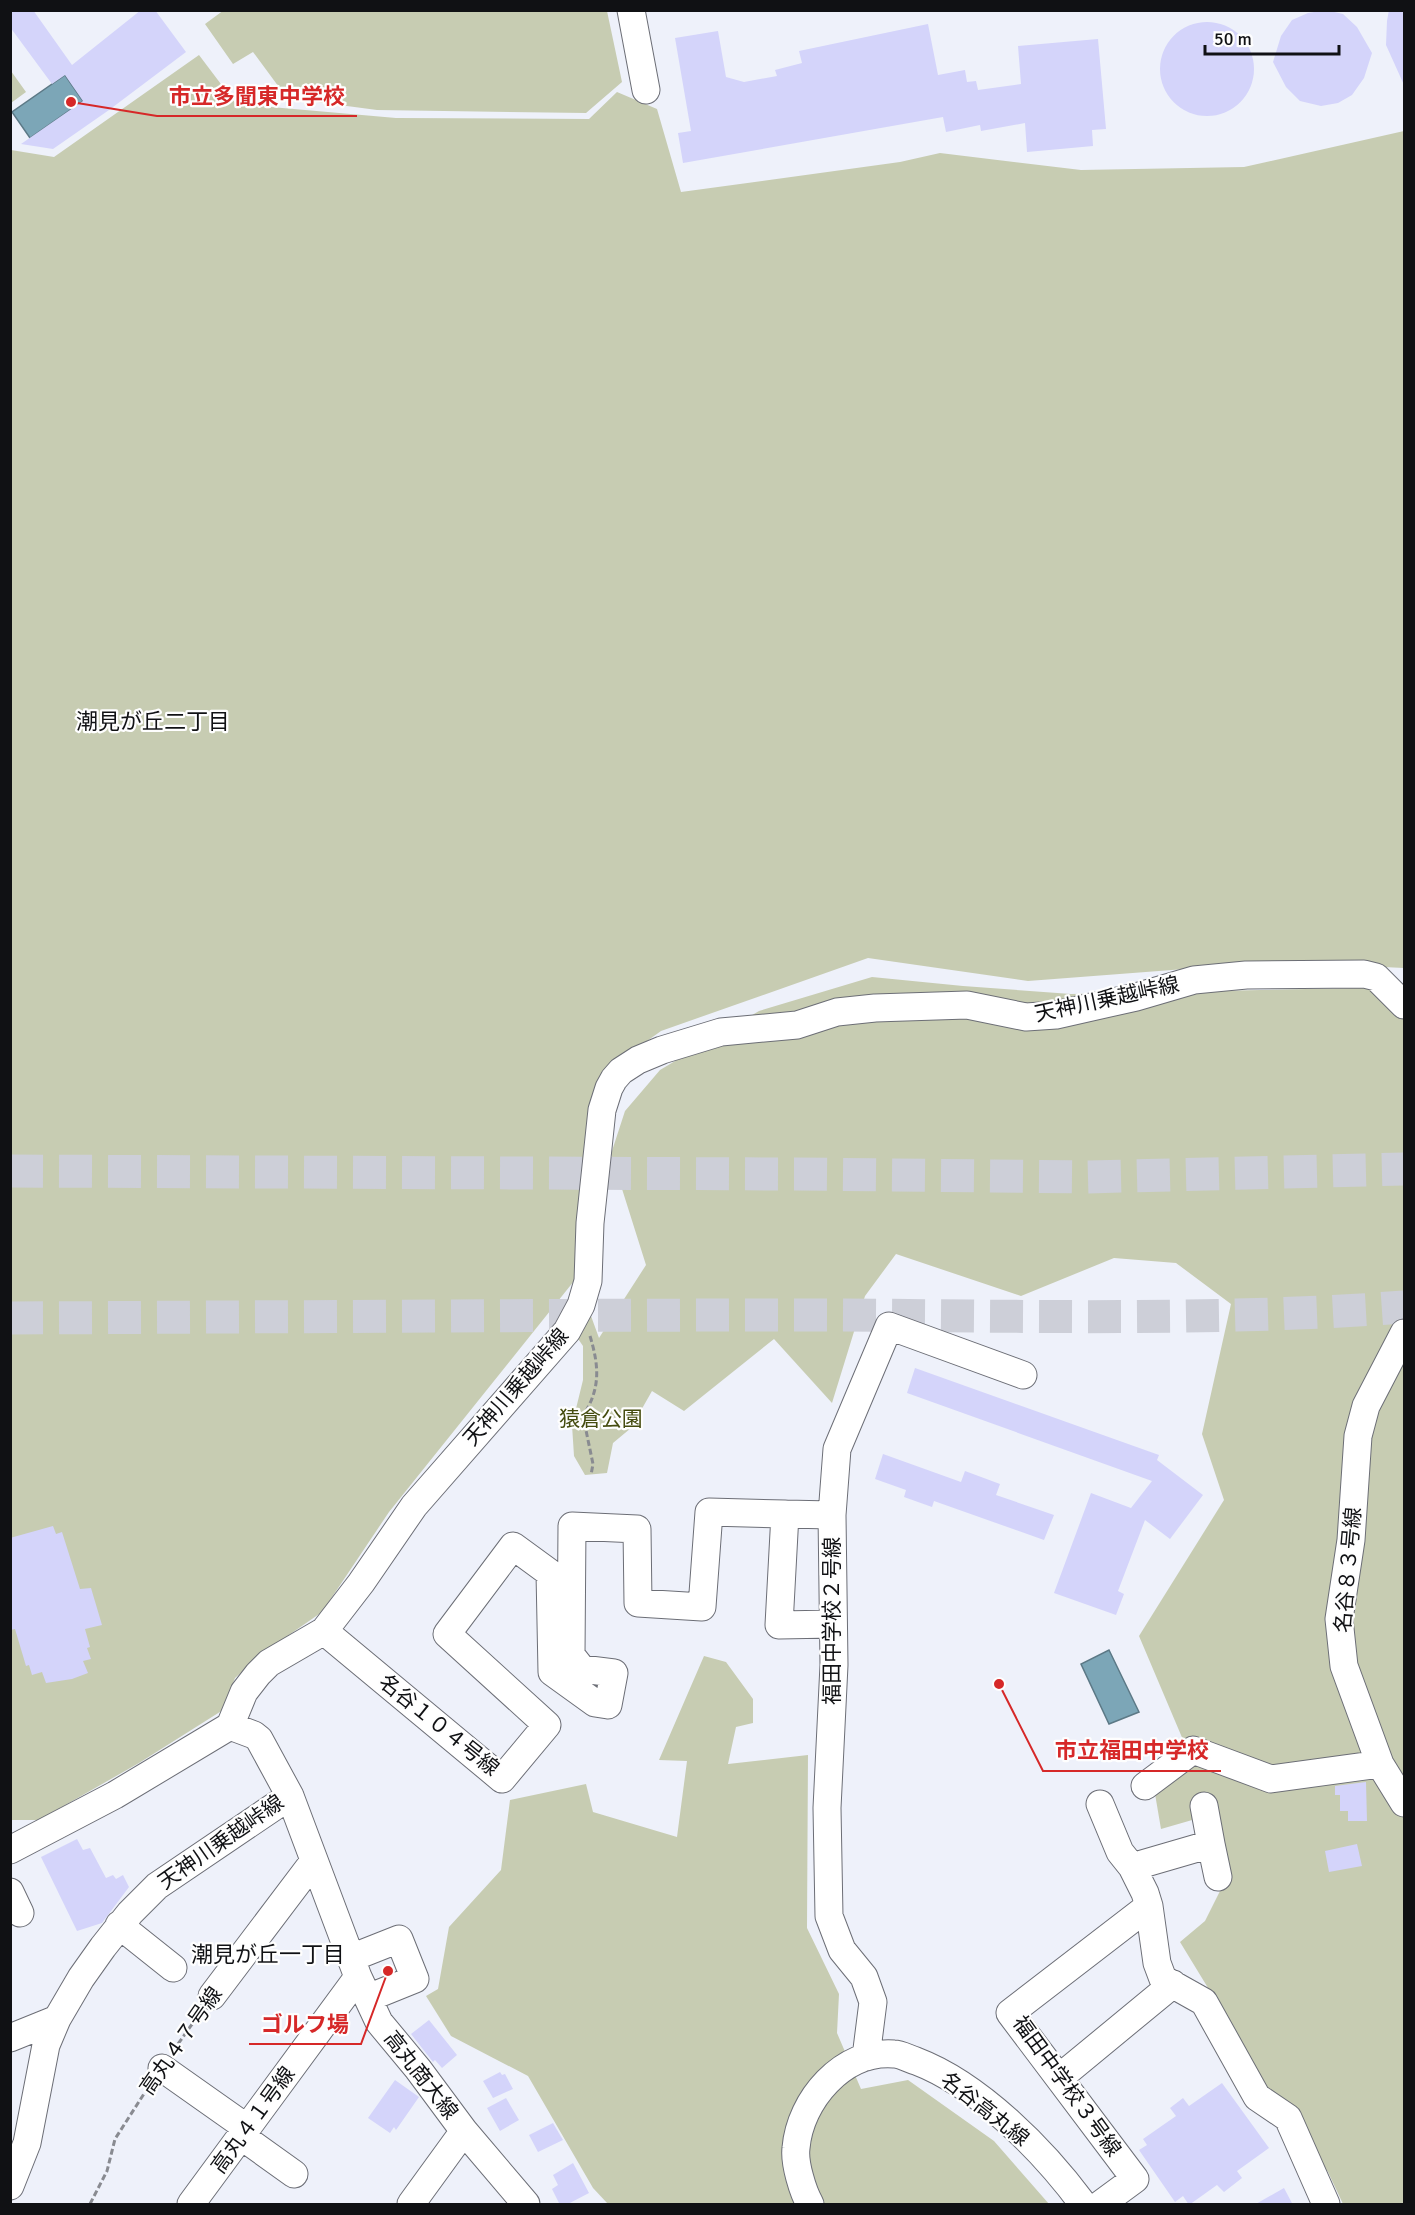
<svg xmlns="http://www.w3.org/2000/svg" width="1415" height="2215" font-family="Signika,'Noto Sans JP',sans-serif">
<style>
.green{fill:#c7ccb2}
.water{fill:#7ca6b7;stroke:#5c7986;stroke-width:1.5}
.building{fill:#d4d4fa}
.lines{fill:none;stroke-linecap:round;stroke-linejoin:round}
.highway-tunnel{stroke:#cdcfd8;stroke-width:33;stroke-dasharray:33 16;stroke-linecap:butt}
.minor-casing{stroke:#6c6e76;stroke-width:29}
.path{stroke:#898b91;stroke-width:3;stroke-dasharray:6 3;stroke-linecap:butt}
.minor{stroke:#fff;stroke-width:27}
.labels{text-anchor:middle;stroke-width:4.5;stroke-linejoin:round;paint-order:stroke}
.street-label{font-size:21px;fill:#101114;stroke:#fefefe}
.park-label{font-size:21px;fill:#454c0f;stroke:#fefefe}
.neighbourhood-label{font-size:22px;fill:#101114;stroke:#fefefe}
.leader{fill:none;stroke:#d62828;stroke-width:2}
.callout-dot{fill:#d62828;stroke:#fefefe;stroke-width:2}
.callout-label{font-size:22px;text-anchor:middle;font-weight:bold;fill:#d62828;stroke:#fefefe;stroke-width:4.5;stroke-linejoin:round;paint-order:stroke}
</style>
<rect width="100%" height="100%" fill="#eef1fa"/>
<!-- green -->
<path class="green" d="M224 10 607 11 622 82 586 113 377 110 287 98 253 52 233 64 205 24Z
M199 55 236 104 396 118 589 119 617 92 657 109 681 192 900 162 940 153 1081 170 1244 167 1404 131V968L1363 966 1185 969 1028 981 868 958 661 1031 604 1072 581 1201 574 1281 389 1512 322 1612 263 1653 235 1678 223 1710 139 1763 39 1820H11V150L54 157Z
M11 71 26 92 11 103H10Z
M872 977 963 986 1071 994 1404 987V2204H1343L1328 2172 1265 2095 1241 2042 1180 1942 1205 1921 1230 1871 1213 1814 1161 1829 1154 1788 1192 1761 1139 1636 1224 1500 1202 1434 1231 1304 1176 1263 1114 1258 1021 1296 896 1254 865 1296 832 1403 774 1339 684 1411 652 1391 631 1428 613 1443 607 1473 585 1475 574 1456 572 1425 583 1380V1346L572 1330 587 1305 599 1338 646 1265 611 1154 625 1111 660 1070 759 1011Z
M704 1656 726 1662 753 1699V1723L736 1727 728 1764 808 1755 807 1928 839 1994 837 2033 861 2089 908 2080 994 2141 1049 2204H608L593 2188 528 2076 451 2036 426 1996 438 1989 449 1927 501 1870 510 1800 586 1784 593 1812 677 1837 687 1761 659 1760Z"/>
<!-- water -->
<path class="water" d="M65 75 83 101 30 138 12 112Z
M1109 1650 1139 1712 1109 1724 1081 1664Z"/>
<!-- building -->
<path class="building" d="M10 10H33L72 65 141 10H155L186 52 109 110 53 149 21 144 83 101 65 75 52 84 10 27Z
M1326 10 1343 14 1357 27 1372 53 1364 78 1352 95 1338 103 1321 106 1300 101 1286 87 1273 62 1281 36 1292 20 1308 13Z
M1389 10H1404V85L1386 45 1387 21Z
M1160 69a47 47 0 1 1 94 0a47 47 0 1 1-94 0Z
M928 24 938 75 965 70 967 82 976 81 978 90 1021 84 1018 46 1098 39 1106 129 1092 130 1093 146 1027 152 1025 123 981 131 980 125 946 132 943 117 683 163 678 133 691 131 675 38 718 31 726 77 744 82 777 76 775 70 802 63 799 51Z
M915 1368 1159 1455 1157 1460 1203 1495 1170 1539 1145 1520 1118 1591 1124 1594 1116 1615 1054 1593 1091 1493 1131 1508 1152 1481 907 1393Z
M883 1454 961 1482 965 1471 1000 1484 996 1495 1054 1515 1044 1540 934 1501 932 1507 904 1497 906 1490 875 1479Z
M53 1526 56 1534 62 1532 80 1589 91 1588 102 1625 85 1629 90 1647 87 1648 91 1659 83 1661 88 1673 72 1679 46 1683 42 1672 32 1675 29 1665 26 1666 15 1629 10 1630V1538Z
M1366 1782 1367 1821H1348V1811H1340V1795H1335V1786Z
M77 1839 83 1850 90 1848 106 1878 113 1875 116 1879 123 1875 129 1887 102 1923 77 1931 41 1857Z
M1357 1844 1362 1866 1329 1872 1325 1851Z
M429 2020 457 2055 442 2068 435 2060 433 2062 411 2034Z
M500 2072 502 2075 505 2074 513 2089 493 2098 483 2081Z
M395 2080 419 2097 396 2130 394 2127 390 2133 368 2118Z
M1222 2083 1269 2148 1237 2171 1242 2178 1224 2192 1217 2185 1189 2205 1183 2196 1175 2202 1139 2150 1147 2145 1143 2139 1176 2116 1170 2108 1183 2098 1189 2106Z
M506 2098 519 2120 500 2131 487 2108Z
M553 2123 563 2140 538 2152 529 2135Z
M573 2163 589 2193 566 2205H560L552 2189 558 2185 553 2175Z
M1284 2188 1293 2205H1254Z"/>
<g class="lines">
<!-- highway-tunnel -->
<path class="highway-tunnel" d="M10 1171 794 1174 1086 1177 1404 1169
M10 1318C274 1317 538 1315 802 1315 1003 1315 1204 1322 1404 1307"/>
<defs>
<path id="minor" d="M631 10 646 90
M1404 1333 1366 1406 1358 1436 1351 1540 1339 1619 1344 1666 1380 1764 1404 1803
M832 1515 785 1514 779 1625 833 1624
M324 1631 502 1779 547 1725 447 1634 513 1546 550 1573 552 1672 595 1703 608 1705 614 1673 582 1669 571 1655 572 1526 637 1529 638 1603 702 1607 709 1512 785 1514
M230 1726 244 1692 258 1674 269 1663 324 1631 361 1583 414 1506 567 1331 581 1305 588 1281 590 1223 602 1110 609 1088 614 1079 621 1071 638 1060 662 1050 721 1032 797 1025 837 1012 875 1008 967 1005 1026 1017 1056 1015 1136 997 1194 980 1246 975 1364 974 1376 977 1404 1005
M230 1726 254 1735 259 1739 290 1796 358 1977 379 2022 418 2069 464 2131 526 2204
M1145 1786 1193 1750 1271 1779 1380 1764
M1100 1804 1120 1852 1132 1867 1145 1893 1149 1906 1157 1963 1163 1979 1204 2002 1257 2097 1288 2118 1326 2204
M1204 1806 1211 1844
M10 1850 115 1795 230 1726
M1132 1867 1211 1844 1218 1877
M10 1892 20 1913
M119 1925 173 1968
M351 1958 399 1939 415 1979 368 1998
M212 1996 314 1861
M10 2038 57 2019
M866 2057 873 2002 864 1977 842 1950 829 1916 827 1808 834 1665 832 1515 837 1449 889 1326 1023 1375
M162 2068 247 2128
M1059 2078 1173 1984
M241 2136 294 2174
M10 2186 27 2143 46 2045 57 2019 81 1978 103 1947 130 1913 157 1886 290 1796
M191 2204 358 1977
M411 2204 464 2131
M810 2204C803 2192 794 2163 796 2148 800 2100 843 2050 894 2054 901 2054 909 2059 916 2061 979 2085 1043 2150 1083 2204
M1101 2204 1135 2179 1010 2013 1149 1906"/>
</defs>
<!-- minor casing -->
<use href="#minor" class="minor-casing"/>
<!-- path -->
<path class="path" d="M590 1336C599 1366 601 1388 583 1416L593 1464 591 1475
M173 2051 200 2013
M90 2204 107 2171 115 2139 149 2086"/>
<!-- minor -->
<use href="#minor" class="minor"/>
</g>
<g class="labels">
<!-- street labels -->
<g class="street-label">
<text transform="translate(1107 999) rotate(-12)" y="7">天神川乗越峠線</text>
<text transform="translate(516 1387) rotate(-49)" y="7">天神川乗越峠線</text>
<text transform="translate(1348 1570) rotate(-85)" y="7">名谷８３号線</text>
<text transform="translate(832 1621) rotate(-90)" y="7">福田中学校２号線</text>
<text transform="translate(439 1725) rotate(39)" y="7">名谷１０４号線</text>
<text transform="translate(221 1842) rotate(-35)" y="7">天神川乗越峠線</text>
<text transform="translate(181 2041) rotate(-55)" y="7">高丸４７号線</text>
<text transform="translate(421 2075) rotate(52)" y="7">高丸商大線</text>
<text transform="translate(1067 2086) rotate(54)" y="7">福田中学校３号線</text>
<text transform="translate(985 2109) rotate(38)" y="7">名谷高丸線</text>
<text transform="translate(253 2120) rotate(-54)" y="7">高丸４１号線</text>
</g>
<!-- park labels -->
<g class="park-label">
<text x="601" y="1426">猿倉公園</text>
</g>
<!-- neighbourhood labels -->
<g class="neighbourhood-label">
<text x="153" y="729">潮見が丘二丁目</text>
<text x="268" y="1962">潮見が丘一丁目</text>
</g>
</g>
<!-- callouts -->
<path class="leader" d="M71 102L157 116H357M999 1684L1043 1771H1221M388 1971L361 2044H249"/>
<g class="callout-dot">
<circle cx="71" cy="102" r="6"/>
<circle cx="999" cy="1684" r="6"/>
<circle cx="388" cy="1971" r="6"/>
</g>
<g class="callout-label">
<text x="257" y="104">市立多聞東中学校</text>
<text x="1132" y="1758">市立福田中学校</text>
<text x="305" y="2032">ゴルフ場</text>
</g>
<!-- border -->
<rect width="1415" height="2215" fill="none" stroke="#101114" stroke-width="24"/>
<!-- scale -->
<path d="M1205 45v9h134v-9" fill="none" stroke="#101114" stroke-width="3"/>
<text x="1214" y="45" font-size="18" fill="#101114" stroke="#fefefe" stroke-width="4.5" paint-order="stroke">50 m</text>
</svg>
